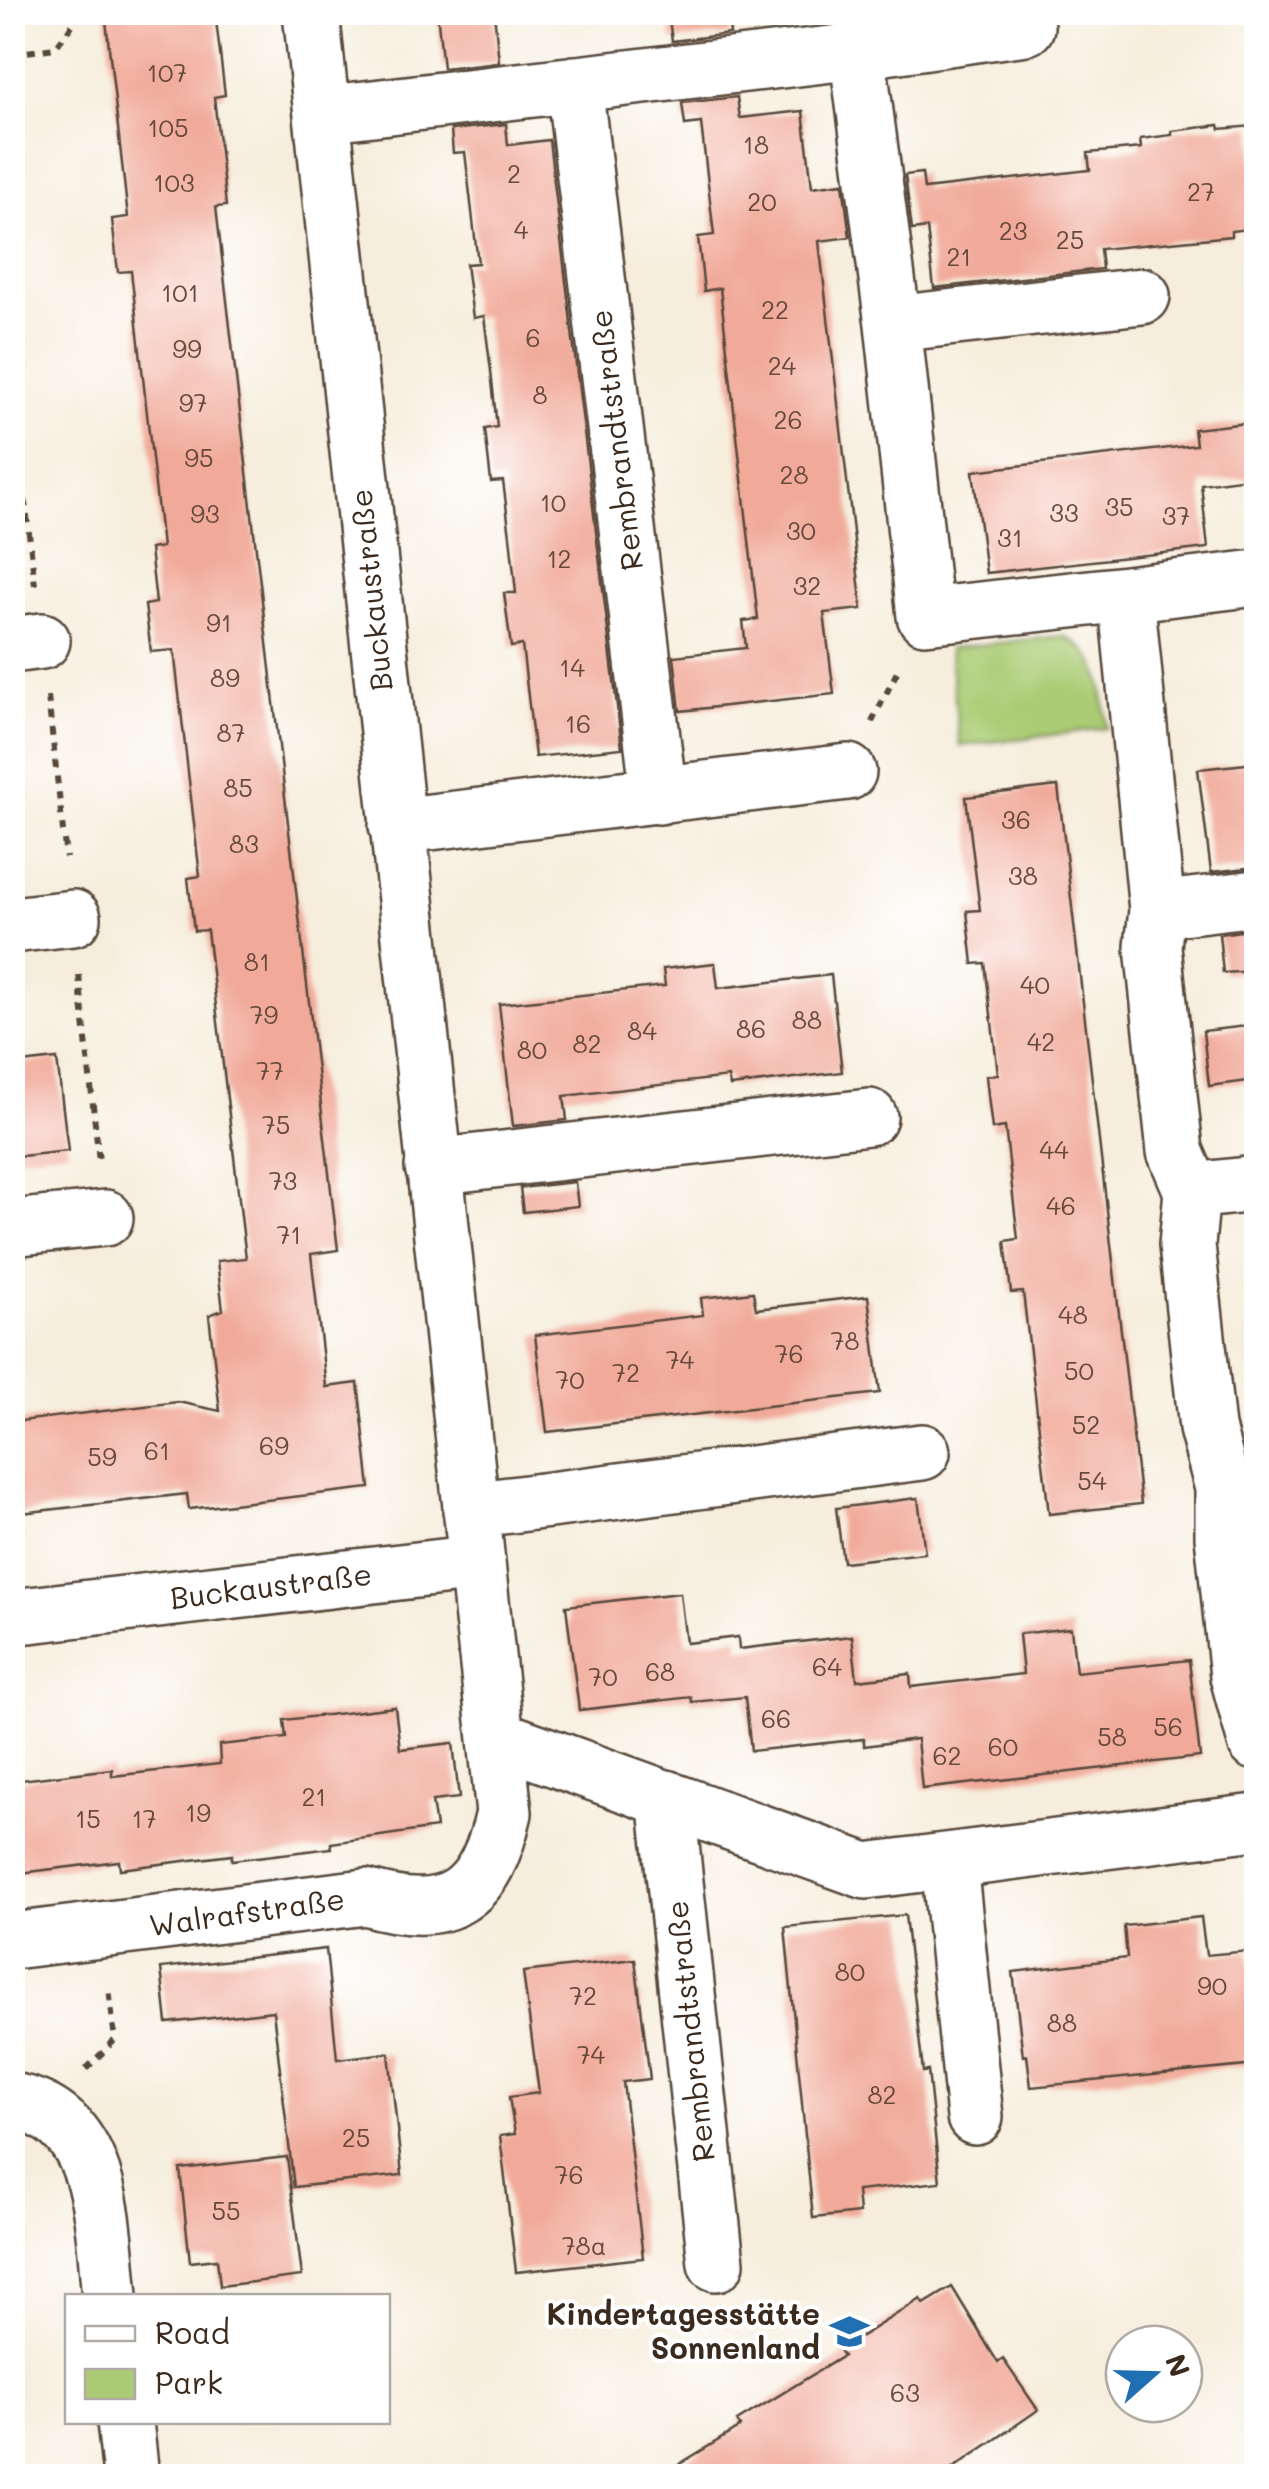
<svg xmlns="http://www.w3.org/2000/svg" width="1269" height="2489" font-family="Mali,sans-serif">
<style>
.green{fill:#abcc74;stroke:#737b49;stroke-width:2.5}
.building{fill:#f1aa9a}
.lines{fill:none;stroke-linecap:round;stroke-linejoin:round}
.minor-casing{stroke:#57473a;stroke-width:60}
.path{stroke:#57473a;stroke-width:6;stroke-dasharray:8 8;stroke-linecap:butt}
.minor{stroke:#fff;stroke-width:55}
.labels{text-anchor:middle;stroke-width:8;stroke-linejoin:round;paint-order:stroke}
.number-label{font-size:25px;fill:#684a3d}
.street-label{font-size:30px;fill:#3b2a1e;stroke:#fff}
.poi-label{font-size:30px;font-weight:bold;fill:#3b2a1e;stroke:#fff;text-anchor:end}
</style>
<rect width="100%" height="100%" fill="#fff"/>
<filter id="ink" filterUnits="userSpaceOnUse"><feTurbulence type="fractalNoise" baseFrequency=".01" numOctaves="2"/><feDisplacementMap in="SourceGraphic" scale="20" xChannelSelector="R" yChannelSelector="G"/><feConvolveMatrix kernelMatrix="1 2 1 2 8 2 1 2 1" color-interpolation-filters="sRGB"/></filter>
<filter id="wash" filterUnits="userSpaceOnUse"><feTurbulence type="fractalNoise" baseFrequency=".0048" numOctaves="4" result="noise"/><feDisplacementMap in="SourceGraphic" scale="40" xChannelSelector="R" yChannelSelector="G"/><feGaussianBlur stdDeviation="2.25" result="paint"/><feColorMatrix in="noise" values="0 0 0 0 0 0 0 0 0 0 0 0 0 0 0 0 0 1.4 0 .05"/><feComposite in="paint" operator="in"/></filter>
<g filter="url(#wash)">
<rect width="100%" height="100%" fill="#f6eddc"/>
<!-- green -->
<path class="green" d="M1063 636C1105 655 1101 687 1107 728L960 746 949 648Z"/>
<g id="blocks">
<!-- building -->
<path class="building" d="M105 12H215L225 95 214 97 226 206 216 207 338 1250 311 1254 326 1387 358 1383 370 1488 189 1509 187 1494 12 1514V1422L178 1402 220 1411 209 1315 223 1310 217 1261 246 1258 207 930 194 931 188 878 200 876 174 650 151 652 145 605 156 603 150 549 162 547 131 271 118 272 112 219 128 217Z
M437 12H494L499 62 443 68Z
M668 12H728L730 34 672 41Z
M737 97 740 118 803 111 812 187 843 183 850 237 819 241 862 609 824 613 834 694 680 711 674 656 746 648 743 621 758 619 720 288 704 291 698 237 714 235 701 123 685 125 682 103Z
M506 124 508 145 549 140 622 748 535 757 522 645 511 647 504 593H516L510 536 503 481 491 482 485 429 497 427 491 371 484 316 473 318 466 264 478 263 465 152 453 153 451 130Z
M1219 125 1220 129 1253 126 1256 228 1231 231V236L1100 249 1102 269 934 288 927 228 912 230 905 175 922 173 924 189 1090 170 1088 153 1141 148 1140 139 1172 135V131Z
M1256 422V477L1201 484 1208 548 986 573 973 471 1196 445 1194 429Z
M1256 763V867L1211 872 1198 769Z
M1058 786 1141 1504 1049 1514 1023 1292 1011 1293 1005 1241 1018 1239 1005 1127 992 1129 989 1104 986 1076 998 1074 985 963 973 964 967 911 980 910 966 797Z
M1256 929V971L1223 973 1219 934Z
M715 963 718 988 831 975 842 1072 730 1086 728 1077 564 1096 567 1120 513 1126 499 1004 665 986 663 969Z
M1256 1025V1080L1209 1086 1203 1031Z
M57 1059 68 1151 12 1157V1064Z
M575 1182 578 1206 523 1212 520 1188Z
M753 1292 756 1309 868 1296 880 1393 547 1432 535 1335 703 1315 701 1298Z
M918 1498 925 1553 843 1562 836 1508Z
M680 1593 686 1643 738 1637 739 1649 852 1636 857 1680 910 1674 911 1687 1023 1674 1019 1634 1071 1628 1076 1672 1189 1660 1200 1757 922 1789 917 1739 864 1746V1739L751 1751 745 1697 692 1702 691 1697 579 1710 566 1606Z
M395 1707 400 1749 453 1743 459 1798 432 1801 436 1828 331 1843 332 1848 232 1860V1855L120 1869 119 1861 12 1874V1781L112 1769V1776L220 1764 219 1745 286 1738 284 1720Z
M905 1915 923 2072 928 2071 940 2182 857 2191 859 2213 813 2218 785 1927Z
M1201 1917 1206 1955 1249 1951 1256 2013V2065L1031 2087 1027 2055 1023 2056 1013 1972 1127 1958 1124 1926Z
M326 1949 337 2059 389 2053 402 2175 294 2187 273 2011 167 2023 161 1968Z
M635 1959 650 2079 623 2082 643 2258 516 2272 500 2136 515 2134 509 2097 539 2093 523 1972Z
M287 2157 302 2276 220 2286 217 2259 190 2262 180 2169Z
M952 2287 998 2363 1003 2359 1038 2410 942 2476H660L740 2427 737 2421 843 2356 839 2350 921 2299 924 2304Z"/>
</g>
</g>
<g filter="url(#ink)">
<use href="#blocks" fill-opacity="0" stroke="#57473a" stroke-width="2.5"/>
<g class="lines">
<defs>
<path id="minor" d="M857 51 1026 27
M574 84 659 796
M322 114 857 51 893 324 925 616 1126 594 1157 910 1153 947 1175 1151 1192 1191 1187 1245 1207 1428 1223 1488V1536L1238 1676 1256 1742
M893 324 1142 296
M1126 594 1256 578
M12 645 42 641
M397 826 848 772
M1157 910 1256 898
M12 925 73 918
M433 1167 869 1117
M1192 1191 1256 1184
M12 1228 105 1218
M471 1510 922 1452
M12 1617 477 1563 311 12
M498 1738 866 1871 1256 1822
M666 1798 716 2263
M949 1863 975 2117
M12 1941 365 1897C449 1922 485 1897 504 1813L477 1563
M12 2101C106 2117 102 2223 110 2296
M125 2422 131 2476"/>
</defs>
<!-- minor casing -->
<use href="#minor" class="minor-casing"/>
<!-- path -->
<path class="path" d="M1255 12 1256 16
M12 54 55 48 82 12
M12 388 35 585
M48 697 66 858
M872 722 900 666
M79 975 99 1161
M86 2069 115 2040 109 1988"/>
<!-- minor -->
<use href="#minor" class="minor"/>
</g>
</g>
<!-- icons -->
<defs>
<symbol id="school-bare" viewBox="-9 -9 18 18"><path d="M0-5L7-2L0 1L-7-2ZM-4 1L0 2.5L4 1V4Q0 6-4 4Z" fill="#1f6fb2" stroke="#fff" stroke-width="2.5" paint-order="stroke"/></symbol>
</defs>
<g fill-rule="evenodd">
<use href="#school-bare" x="822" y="2304" width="55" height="55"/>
</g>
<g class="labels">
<!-- number labels -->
<g class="number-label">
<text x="167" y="82">107</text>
<text x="168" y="137">105</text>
<text x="756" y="154">18</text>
<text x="514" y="183">2</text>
<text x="174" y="192">103</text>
<text x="1201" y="201">27</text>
<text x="762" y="211">20</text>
<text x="521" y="239">4</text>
<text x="1013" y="240">23</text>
<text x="1070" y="249">25</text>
<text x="959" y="266">21</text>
<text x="180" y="302">101</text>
<text x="775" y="319">22</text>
<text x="533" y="347">6</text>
<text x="187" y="358">99</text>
<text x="782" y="375">24</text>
<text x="540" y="404">8</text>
<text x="193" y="412">97</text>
<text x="788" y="429">26</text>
<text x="199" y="467">95</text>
<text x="794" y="484">28</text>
<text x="553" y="512">10</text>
<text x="1119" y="516">35</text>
<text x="1064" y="522">33</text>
<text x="205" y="523">93</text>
<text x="1176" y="525">37</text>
<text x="801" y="540">30</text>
<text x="1010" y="547">31</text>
<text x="559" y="568">12</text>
<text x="807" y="595">32</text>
<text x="219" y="632">91</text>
<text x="572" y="677">14</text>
<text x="225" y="687">89</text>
<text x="578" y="733">16</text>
<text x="231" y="742">87</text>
<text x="238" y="797">85</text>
<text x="1016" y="829">36</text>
<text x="244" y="853">83</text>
<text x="1023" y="885">38</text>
<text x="257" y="971">81</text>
<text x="1035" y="994">40</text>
<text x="264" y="1024">79</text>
<text x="807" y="1029">88</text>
<text x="751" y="1038">86</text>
<text x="642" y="1040">84</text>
<text x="1041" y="1051">42</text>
<text x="587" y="1053">82</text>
<text x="532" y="1059">80</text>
<text x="270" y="1080">77</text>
<text x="276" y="1134">75</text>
<text x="1054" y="1159">44</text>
<text x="283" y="1190">73</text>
<text x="1061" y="1215">46</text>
<text x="289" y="1244">71</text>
<text x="1073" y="1324">48</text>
<text x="845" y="1350">78</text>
<text x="789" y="1363">76</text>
<text x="680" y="1369">74</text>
<text x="1079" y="1380">50</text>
<text x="626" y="1382">72</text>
<text x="570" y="1389">70</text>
<text x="1086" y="1434">52</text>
<text x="274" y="1455">69</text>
<text x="157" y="1460">61</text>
<text x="102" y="1466">59</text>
<text x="1092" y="1490">54</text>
<text x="827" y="1676">64</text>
<text x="660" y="1681">68</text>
<text x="603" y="1686">70</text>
<text x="776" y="1728">66</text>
<text x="1168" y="1736">56</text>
<text x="1112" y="1746">58</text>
<text x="1003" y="1756">60</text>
<text x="947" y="1765">62</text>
<text x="314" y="1806">21</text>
<text x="198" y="1822">19</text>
<text x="88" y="1828">15</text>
<text x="144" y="1828">17</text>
<text x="850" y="1981">80</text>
<text x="1212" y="1995">90</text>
<text x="583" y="2005">72</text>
<text x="1062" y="2032">88</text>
<text x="591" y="2064">74</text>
<text x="882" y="2104">82</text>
<text x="356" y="2147">25</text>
<text x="569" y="2184">76</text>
<text x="226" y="2220">55</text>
<text x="584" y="2255">78a</text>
<text x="905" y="2402">63</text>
</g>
<!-- street labels -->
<g class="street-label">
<text transform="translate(617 440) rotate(-97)" y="10">Rembrandtstraße</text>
<text transform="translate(372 590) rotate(-96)" y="10">Buckaustraße</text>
<text transform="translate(271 1587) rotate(-7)" y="10">Buckaustraße</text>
<text transform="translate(247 1913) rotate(-8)" y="10">Walrafstraße</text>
<text transform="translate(691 2031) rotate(-96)" y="10">Rembrandtstraße</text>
</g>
<!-- poi labels -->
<g class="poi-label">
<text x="820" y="2325">Kindertagesstätte<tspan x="820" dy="34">Sonnenland</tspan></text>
</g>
</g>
<!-- margin -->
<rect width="1269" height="2489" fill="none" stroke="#fff" stroke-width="50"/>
<!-- legend -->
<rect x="65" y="2294" width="325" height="130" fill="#ffffff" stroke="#b1aaa5" stroke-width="2.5"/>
<rect x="85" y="2326" width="50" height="15" fill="#ffffff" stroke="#b1aaa5" stroke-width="2.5"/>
<text x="155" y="2344" font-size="30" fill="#3b2a1e">Road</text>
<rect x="85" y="2369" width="50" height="30" fill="#abcc74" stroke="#b1aaa5" stroke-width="2.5"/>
<text x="155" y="2394" font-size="30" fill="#3b2a1e">Park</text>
<!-- north arrow -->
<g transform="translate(1154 2374) rotate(70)"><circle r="48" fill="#ffffff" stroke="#b1aaa5" stroke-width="2.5"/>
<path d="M0-8L18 38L0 25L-18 38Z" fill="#1f6fb2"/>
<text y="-15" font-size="28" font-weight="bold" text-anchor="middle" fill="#3b2a1e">N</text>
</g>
</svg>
